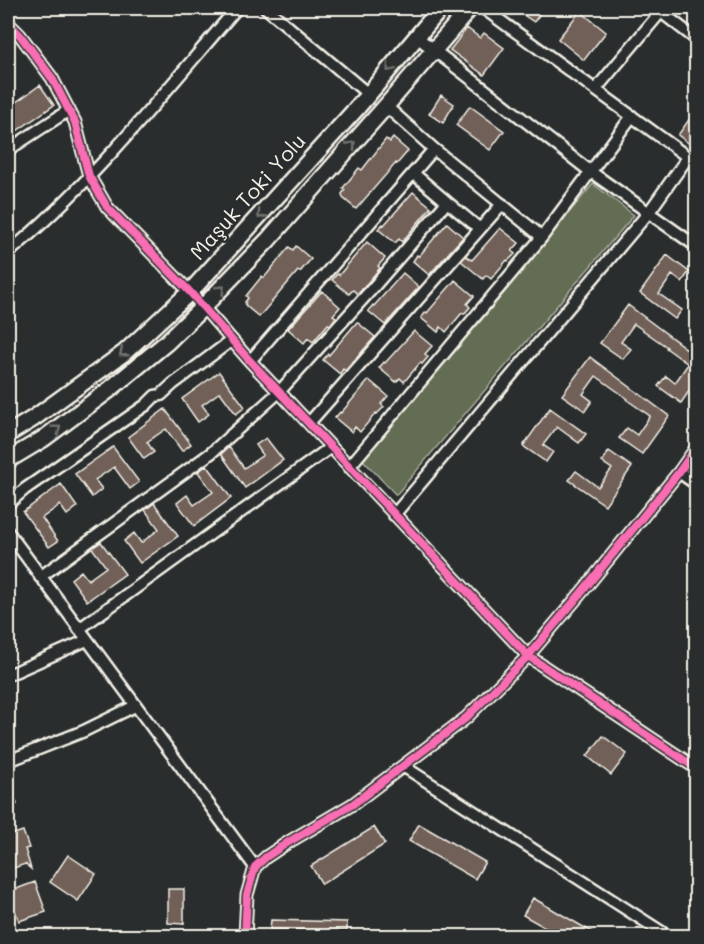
<svg xmlns="http://www.w3.org/2000/svg" width="704" height="944" font-family="Mali,sans-serif">
<style>
.green{fill:#636d53;stroke:#acaf9e;stroke-width:1.5}
.building{fill:#716158;stroke:#f4f1e8;stroke-width:1.5}
.lines{fill:none;stroke-linecap:round;stroke-linejoin:round}
.minor-casing{stroke:#f4f1e8;stroke-width:15}
.secondary-casing{stroke:#f4f1e8;stroke-width:20}
.minor{stroke:#2a2d2e;stroke-width:10}
.secondary{stroke:#2a2d2e;stroke-width:15}
.cycleway-casing{stroke:#2a2d2e;stroke-width:11}
.cycleway{stroke:#f96db3;stroke-width:8}
.oneway{stroke:#71726f}
.labels{text-anchor:middle;stroke-width:4.5;stroke-linejoin:round;paint-order:stroke}
.street-label{font-size:21px;fill:#f4f1e8;stroke:#2a2d2e}
</style>
<rect width="100%" height="100%" fill="#2a2d2e"/>
<filter id="ink" filterUnits="userSpaceOnUse"><feTurbulence type="fractalNoise" baseFrequency=".0167" numOctaves="2"/><feDisplacementMap in="SourceGraphic" scale="12" xChannelSelector="R" yChannelSelector="G"/><feConvolveMatrix kernelMatrix="1 2 1 2 8 2 1 2 1" color-interpolation-filters="sRGB"/></filter>
<g filter="url(#ink)">
<!-- green -->
<path class="green" d="M593 184 634 215 396 495 362 459Z"/>
<!-- building -->
<path class="building" d="M513 8H544L534 22Z
M580 11 606 32 584 60 558 39Z
M467 28 480 38 484 33 504 48 484 75 450 50Z
M40 85 54 105 8 137V108Z
M441 95 454 104 443 123 429 114Z
M470 106 504 131 490 150 456 125Z
M696 110V149L678 135Z
M393 138 408 151 397 164 396 163 356 209 343 198 342 194 345 190 343 188 359 168 362 170 386 139 390 142Z
M413 192 431 207 402 242 399 239 395 243 378 229 383 224 384 225Z
M447 223 463 237 429 275 413 261 417 255 419 256Z
M500 228 519 243 512 251 515 254 508 261 507 260 491 279 486 275 483 279 461 261 466 256 472 260Z
M367 242 385 258 378 266 380 268 358 294 353 290 349 294 332 280 337 274 339 275Z
M296 246 311 259 300 272 298 271 259 317 246 306 245 302 248 298 246 296 262 276 264 278 289 247 293 250Z
M667 255 689 272 682 282 672 275 659 294 682 310 675 319 640 293Z
M403 273 419 287 385 325 368 311 373 305 374 306Z
M455 280 474 296 467 304 470 307 464 314 462 313 446 332 441 327 438 332 421 318 426 312 427 313Z
M322 291 340 307 333 315 336 317 330 325 328 324 313 342 308 338 304 343 288 329Z
M628 305 695 355 696 353V381L681 403 658 386 666 376 675 383 688 364 666 348 667 347 634 324 621 342 631 349 623 359 600 343Z
M357 322 375 337 345 371 343 369 340 374 323 360 328 354 329 355Z
M414 331 432 346 425 354 428 357 422 364 420 363 404 382 400 378 396 382 379 368 384 362 385 363Z
M590 357 669 416 642 454 619 438 627 428 637 435 650 416 627 400 628 399 596 376 583 394 592 401 585 411 562 395Z
M219 372 245 407 236 414 220 392 202 405 209 414 198 422 182 399Z
M369 380 388 396 381 404 384 407 377 414 376 413 360 432 355 427 352 432 335 418 340 412 341 413Z
M550 408 586 434 579 443 557 427 543 445 553 452 546 462 523 446Z
M165 409 191 444 182 451 166 429 147 442 154 452 144 459 128 437Z
M266 438 283 460 245 488 221 454 229 447 244 468 263 455 256 445Z
M113 447 139 482 130 489 114 467 95 480 102 489 92 497 75 474Z
M609 451 632 467 605 505 569 480 576 471 598 487 612 469 602 462Z
M207 465 231 498 194 526 177 503 187 495 194 505 213 492 198 472Z
M61 484 77 507 67 515 60 505 42 518 58 541 49 547 23 512Z
M154 503 178 536 140 563 124 541 134 533 141 543 159 529 145 510Z
M101 542 125 574 87 601 71 579 81 571 88 580 106 567 92 548Z
M603 736 627 754 611 775 587 756Z
M8 781 17 804 8 808Z
M419 824 485 862 475 879 409 841Z
M374 827 385 844 322 884 311 866Z
M23 831 29 848 25 849 31 869 25 864 8 870V836Z
M68 855 96 874 78 901 50 882Z
M35 882 46 912 19 921 8 892Z
M168 889H184V924L168 923Z
M533 898 599 936H560L523 915Z
M271 920 347 922V931L270 929Z"/>
<g class="lines">
<defs>
<path id="minor" d="M266 8 368 94
M483 8 696 163
M656 8 696 39
M8 23 20 35 52 78 75 122 89 176 107 207 190 292 250 361 528 656 696 768
M417 37 591 172 696 246
M596 89 664 8
M386 106 434 149 542 237
M8 150 69 110
M413 173 447 202
M8 253C94 182 164 92 237 8
M250 361 434 149
M309 423 502 204
M349 467 542 237 632 116
M679 472 696 484
M8 504 25 489 146 405 155 396 161 395 173 384 232 340
M394 515 649 212 688 157
M8 532 255 867
M40 577 211 453 279 392 371 290 447 202 480 229
M79 629 331 447
M8 675 87 640
M8 761 84 731 135 706
M403 766 668 936
M245 936 247 895 255 867 266 857 287 843 353 804 466 718 528 656 582 592 679 472 696 448"/>
<path id="secondary" d="M8 434 34 418 124 353 190 292 357 108 441 8
M8 460 43 439 109 390 166 343 203 307 268 240 386 106 470 8"/>
</defs>
<!-- minor casing -->
<use href="#minor" class="minor-casing"/>
<!-- secondary casing -->
<use href="#secondary" class="secondary-casing"/>
<!-- minor -->
<use href="#minor" class="minor"/>
<!-- secondary -->
<use href="#secondary" class="secondary"/>
<defs>
<path id="cycleway" d="M8 23 20 35 52 78 75 122 89 176 107 207 190 292 250 361 528 656 696 768
M245 936 247 895 255 867 266 857 287 843 353 804 466 718 528 656 582 592 679 472 696 448"/>
</defs>
<!-- cycleway casing -->
<use href="#cycleway" class="cycleway-casing"/>
<!-- cycleway -->
<use href="#cycleway" class="cycleway"/>
</g>
<!-- one-way arrows -->
<defs><path id="oneway-chevron" d="M-2-3.5L2.5 0L-2 3.5" fill="none" stroke-width="1.6" stroke-linecap="round" stroke-linejoin="round" transform="scale(1.5)"/></defs>
<g class="oneway">
<use href="#oneway-chevron" transform="translate(390 68) rotate(131)"/>
<use href="#oneway-chevron" transform="translate(352 145) rotate(-49)"/>
<use href="#oneway-chevron" transform="translate(261 215) rotate(132)"/>
<use href="#oneway-chevron" transform="translate(221 289) rotate(-45)"/>
<use href="#oneway-chevron" transform="translate(123 353) rotate(141)"/>
<use href="#oneway-chevron" transform="translate(57 429) rotate(-37)"/>
</g>
</g>
<g class="labels">
<!-- street labels -->
<g class="street-label">
<text transform="translate(248 197) rotate(-48)" y="7">Maşuk Toki Yolu</text>
</g>
</g>
<!-- margin -->
<rect width="704" height="944" fill="none" stroke="#2a2d2e" stroke-width="30"/>
<rect x="15" y="15" width="674" height="914" fill="none" stroke="#f4f1e8" stroke-width="2" filter="url(#ink)"/>
</svg>
